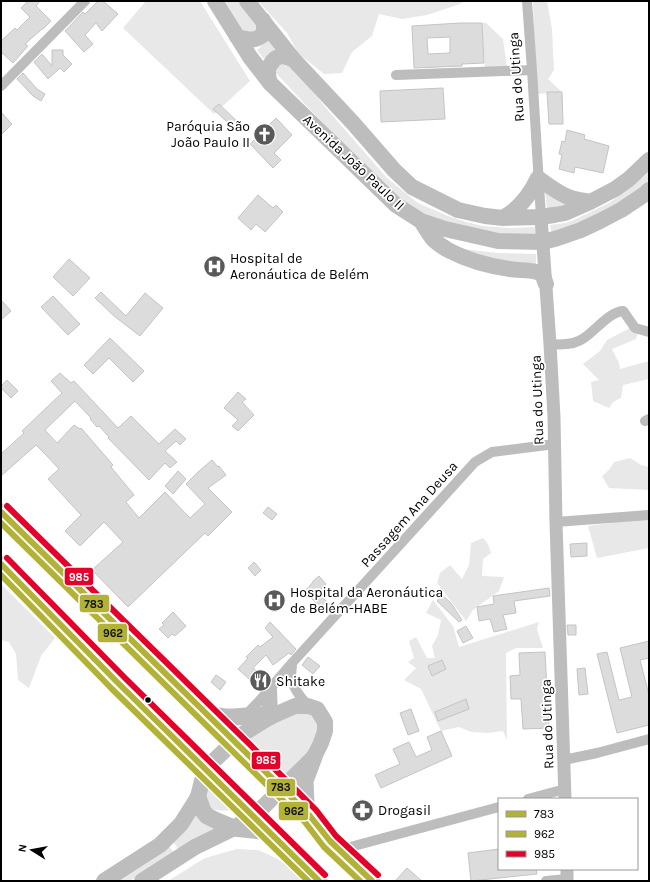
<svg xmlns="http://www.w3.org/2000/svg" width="650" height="882" font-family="Karla,sans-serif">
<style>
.green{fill:#e8e8e8}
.building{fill:#dcdcdc;stroke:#c4c4c4;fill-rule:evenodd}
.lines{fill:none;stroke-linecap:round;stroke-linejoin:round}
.minor{stroke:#bdbdbd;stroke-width:10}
.tertiary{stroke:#bdbdbd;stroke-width:13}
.primary{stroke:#bdbdbd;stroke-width:16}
.trunk{stroke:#bdbdbd;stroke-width:17}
.bus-1-casing{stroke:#fff;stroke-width:9}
.bus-2-casing{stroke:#fff;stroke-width:9}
.bus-3-casing{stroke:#fff;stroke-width:9}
.bus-1{stroke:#b2b236;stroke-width:6}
.bus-2{stroke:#b2b236;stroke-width:6}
.bus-3{stroke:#e4002b;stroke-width:6}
.bus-dot{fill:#000;stroke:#fff;stroke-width:1.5}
.labels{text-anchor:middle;stroke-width:3.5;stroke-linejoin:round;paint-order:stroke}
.street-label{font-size:14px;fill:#000;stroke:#fff}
.poi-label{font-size:14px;fill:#000;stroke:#fff;text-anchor:start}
.line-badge{stroke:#fff;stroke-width:1.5}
.badge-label{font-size:11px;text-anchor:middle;font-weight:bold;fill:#fff}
.pale-badge-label{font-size:11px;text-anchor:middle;font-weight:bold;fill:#111}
</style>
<rect width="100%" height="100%" fill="#fff"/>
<!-- green -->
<path class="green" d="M146 1H200L250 81 214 114 123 28Z
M225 1H238L259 27 258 34 246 36Z
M258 1H464L460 4 427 15 402 19 379 14 372 36 352 52 342 73 324 74 299 54 287 33Z
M533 1H547L552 29 554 70 548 79 562 92 537 94 534 45Z
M482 23H486L503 39 507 67 485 69Z
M269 38 280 50 266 62 257 50Z
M283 62H289L326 108 387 178 418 203 448 216 466 222 483 226 511 228 537 227V240L440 224 387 192 276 73 278 67Z
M649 171V184L624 204 552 235 550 225 566 223 576 219 609 203 642 178Z
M545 191 571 203 547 209Z
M463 249 498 253 536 254V265L494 264Z
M630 328 638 333 636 339 612 349 619 363 620 369 649 361V379L623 385 621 398 613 402 609 408 593 401 591 382 599 380 583 364 600 351 607 340Z
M630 458 641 465 649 467V490L609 488 602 476 609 470 614 462Z
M649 518V548L597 558 588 526Z
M483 538 488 544 491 553 483 559 482 576 504 577 499 591 473 610 466 621 437 583 440 573 450 565 462 579 469 565 471 543Z
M1 584 55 638 41 656 29 688 18 680 16 654 9 642 1 640Z
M433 600 453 626 459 647 539 622 537 629 543 648H516L506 653 507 740 503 731 487 733 471 732 459 727 441 731 421 689 404 680 416 668 408 662 414 658 409 641 416 637 427 658H435L432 646 438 635 441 620 426 613Z
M295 711 311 715 318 722V732L311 751 282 783 245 743 246 738Z
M211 781 240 807C230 812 221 811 210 809L205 790Z
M195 814 200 821 218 829 178 849 173 841Z
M169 846 174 853 130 881H119L150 861Z
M237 849 258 850 276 858 310 881H168L205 858Z"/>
<!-- building -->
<path class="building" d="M28 1H40L36 6 51 21 43 29H42L25 44 28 46 13 63 1 52V41L15 28 17 30 30 17 21 8Z
M98 1H103L118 14 102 31 96 23 85 35 93 44 84 52 65 31 83 12 85 14Z
M460 23H482L484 63 462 64V66L414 68 412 26ZM450 37V53L428 54 427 38Z
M52 50H63V55L72 64 64 72 60 68 48 79 34 62 42 54 52 66Z
M23 73 37 89 45 94 41 101 33 96 17 79Z
M443 88 445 119 381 122 380 91Z
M547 92H562L563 124H549Z
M219 104 243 127 238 132 213 109Z
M1 112 12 124 1 135Z
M276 118 292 135 274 153 281 160 273 168 250 144Z
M567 130 585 135 584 139 609 146 603 173 575 167 574 173 559 169 562 155 559 154 562 141 565 142Z
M258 195 273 208 276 205 283 212 265 232 256 224 251 230 238 218Z
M69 259 90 278 73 296 53 277Z
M101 292 126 316 145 293 163 308 140 336 114 316 95 298Z
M53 296 80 324 68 335 41 307Z
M1 300 11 311 1 320Z
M110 338 144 371 133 382 109 358 93 374 84 365Z
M60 373 71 383 74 381 118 428 131 416 159 444 175 429 186 439 180 445 176 441 165 451 177 462 170 468 165 463 149 480 108 438 109 437 99 426 97 427 90 419 91 418 75 401 45 430 57 443 74 425 80 429 81 428 113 465 111 467 134 495 126 502 139 518 165 492 190 518 205 504 186 484 198 472 212 460 218 467 219 466 226 475 208 488 232 512 208 536 205 533 128 607 92 570 123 542 104 522 80 546 65 531 81 515 48 479 59 469 46 455 36 445 1 476V454L24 433 22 431 62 393 51 381Z
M7 380 18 391 11 398 1 388V386Z
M238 392 246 399 242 402 254 415 238 431 232 426 238 420 224 408Z
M178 471 186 479 173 494 165 486Z
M268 507 277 514 272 520 263 513Z
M587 543V556L571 557 570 544Z
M254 562 261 570 255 576 248 568Z
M319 576 326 584 317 593 332 606 326 612 311 598 313 596 306 590 313 582V581Z
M549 588 550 596 514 601 516 613 503 615 507 629 494 632 490 619 479 621 477 607 494 604 493 596Z
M442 595 451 603 462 620 459 622 437 601Z
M173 612 186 626 175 636 172 634 168 638 159 629 164 625 162 623Z
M270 622 296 649 291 655 289 653 273 665 266 655 253 668 267 681 264 682 261 685 260 689 238 669 248 658 246 657 258 645 260 647 273 637 265 628Z
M567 625H576V635H568Z
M466 626 473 638 463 643 457 631Z
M649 641V658L640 660 649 695V725L617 733 597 654 607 652 619 700 632 697 620 648Z
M545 652 549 728 523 729 521 699H511L510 676 520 675 519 653Z
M308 657 320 666 313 674 302 665Z
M442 660 446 669 432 676 428 666Z
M585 668 588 694 579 695 577 669Z
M216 675 226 682 220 690 211 682Z
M466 699 469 709 438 721 435 712Z
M411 709 419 731 408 735 400 713Z
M441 731 452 756 381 788 375 775 400 764 393 749 409 742 416 757 432 750 427 737Z
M499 849V869H536L537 874 471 881 468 853Z
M407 868 422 881H395Z"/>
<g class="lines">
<!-- minor -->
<path class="minor" d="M527 1 532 70 541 217
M396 75 532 70
M1 86 85 1
M550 344C561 345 575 345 584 338 595 331 609 312 623 311L624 312 635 328 649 332
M645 421 649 419
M556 522 649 515
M292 663C292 668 291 673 291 677 293 689 301 697 308 706
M245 716 261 699 292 663 475 462 492 452 555 444
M564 760 597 753 649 739
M528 799 565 789
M339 850 499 807
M546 881 567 879"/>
<!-- tertiary -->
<path class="tertiary" d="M541 217 550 344 554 417 556 522 565 799
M567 869V881"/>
<!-- primary -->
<path class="primary" d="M215 1 250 57 270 83 396 205 421 221 445 229 498 241 543 242 558 238 581 230 600 221 621 210 645 194 649 190
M247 1 294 60 353 123 394 170 412 187 458 210 485 216 503 218 541 217 554 215 565 213 590 202 615 189 629 179 649 160
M237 37C249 40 254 42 264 34V23L263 20
M270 83C269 80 268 77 268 73 268 70 269 66 271 64 276 54 285 55 294 60
M503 218C519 209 530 195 538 178 549 186 559 194 571 198 578 200 584 201 590 202
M421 221C425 227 429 234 433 239 438 244 443 247 448 250 469 261 487 266 510 269 519 271 531 269 540 273 544 275 544 280 546 284
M269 690 270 717
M104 881 160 845 181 824 198 797 205 769 241 735 270 717 295 706H308L317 709 325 722V731L321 743 314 757 261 809 245 821 234 828 195 847 142 881"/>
<!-- trunk -->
<path class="trunk" d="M1 512 282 788 310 816 330 841 372 881
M1 564 118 683 319 881
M205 712 218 716 225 717H235L257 715 270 717
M198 797 203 811 207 816 215 820 234 828 269 832
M310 816 306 803 305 781 314 757"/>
<defs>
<path id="bus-1" d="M1 512 282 788 310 816 330 841 372 881
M1 564 118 683 319 881"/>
<path id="bus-2" d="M1 523 276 794 304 821 324 847 360 881
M1 575 112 689 308 881"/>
<path id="bus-3" d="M7 506 288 782 316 810 336 836 378 875
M7 558 124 677 325 875"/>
</defs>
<!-- bus-1 casing -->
<use href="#bus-1" class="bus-1-casing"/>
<!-- bus-2 casing -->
<use href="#bus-2" class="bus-2-casing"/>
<!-- bus-3 casing -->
<use href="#bus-3" class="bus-3-casing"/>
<!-- bus-1 -->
<use href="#bus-1" class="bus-1"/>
<!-- bus-2 -->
<use href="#bus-2" class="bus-2"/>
<!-- bus-3 -->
<use href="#bus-3" class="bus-3"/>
</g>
<!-- icons -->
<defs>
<symbol id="church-disc" viewBox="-11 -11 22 22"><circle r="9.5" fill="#595959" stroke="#fff"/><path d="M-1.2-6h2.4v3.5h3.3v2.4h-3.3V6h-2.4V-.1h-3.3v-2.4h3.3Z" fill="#fff"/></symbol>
<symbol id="hospital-disc" viewBox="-11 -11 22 22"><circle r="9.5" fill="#595959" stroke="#fff"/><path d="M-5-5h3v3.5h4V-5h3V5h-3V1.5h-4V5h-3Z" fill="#fff"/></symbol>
<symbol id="restaurant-disc" viewBox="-11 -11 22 22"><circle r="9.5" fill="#595959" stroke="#fff"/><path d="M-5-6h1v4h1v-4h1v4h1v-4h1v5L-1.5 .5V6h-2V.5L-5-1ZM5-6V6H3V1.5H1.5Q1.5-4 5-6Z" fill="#fff"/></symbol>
<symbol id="pharmacy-disc" viewBox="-11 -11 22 22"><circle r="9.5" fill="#595959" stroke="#fff"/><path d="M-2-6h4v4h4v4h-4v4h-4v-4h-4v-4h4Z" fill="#fff"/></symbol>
</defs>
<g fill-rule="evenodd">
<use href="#church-disc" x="252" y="122" width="25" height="25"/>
<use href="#hospital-disc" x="202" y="254" width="25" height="25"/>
<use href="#hospital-disc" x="262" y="588" width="25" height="25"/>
<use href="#restaurant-disc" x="248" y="668" width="25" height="25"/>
<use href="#pharmacy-disc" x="350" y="798" width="25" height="25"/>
</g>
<!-- markers -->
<circle class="bus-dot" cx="148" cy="700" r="3.5"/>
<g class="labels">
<!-- street labels -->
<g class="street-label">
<text transform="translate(516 77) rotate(-94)" y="5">Rua do Utinga</text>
<text transform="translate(354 162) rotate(43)" y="5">Avenida João Paulo II</text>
<text transform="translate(537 400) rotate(-92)" y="5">Rua do Utinga</text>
<text transform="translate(409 514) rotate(-48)" y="5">Passagem Ana Deusa</text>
<text transform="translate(547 724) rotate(-92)" y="5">Rua do Utinga</text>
</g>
<!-- poi labels -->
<g class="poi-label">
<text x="250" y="131" text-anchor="end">Paróquia São<tspan x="250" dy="16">João Paulo II</tspan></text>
<text x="230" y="263">Hospital de<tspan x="230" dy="16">Aeronáutica de Belém</tspan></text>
<text x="290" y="597">Hospital da Aeronáutica<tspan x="290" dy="16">de Belém-HABE</tspan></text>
<text x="276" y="686">Shitake</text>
<text x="378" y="815">Drogasil</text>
</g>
</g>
<g class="line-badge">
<rect x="64" y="567" width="30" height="19" rx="4" fill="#e4002b"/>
<rect x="79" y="594" width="31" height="19" rx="4" fill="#b2b236"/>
<rect x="97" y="623" width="31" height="20" rx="4" fill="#b2b236"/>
<rect x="251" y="751" width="30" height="19" rx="4" fill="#e4002b"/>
<rect x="266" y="778" width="30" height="19" rx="4" fill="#b2b236"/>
<rect x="278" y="801" width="31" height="20" rx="4" fill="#b2b236"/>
</g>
<g class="badge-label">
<text x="79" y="581">985</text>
<text x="266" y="764">985</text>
</g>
<g class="pale-badge-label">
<text x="94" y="608">783</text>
<text x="113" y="637">962</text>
<text x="281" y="791">783</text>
<text x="294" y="815">962</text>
</g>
<!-- border -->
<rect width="650" height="882" fill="none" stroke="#000000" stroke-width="4"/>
<!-- legend -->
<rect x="498" y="798" width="140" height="72" fill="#ffffff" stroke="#999999"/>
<rect x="506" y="811" width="20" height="6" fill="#b2b236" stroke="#999999"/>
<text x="534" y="818" font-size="12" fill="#000000">783</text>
<rect x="506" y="831" width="20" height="6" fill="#b2b236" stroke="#999999"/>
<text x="534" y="838" font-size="12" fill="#000000">962</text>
<rect x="506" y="851" width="20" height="6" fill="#e4002b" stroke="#999999"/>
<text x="534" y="858" font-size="12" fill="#000000">985</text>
<!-- north arrow -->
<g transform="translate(32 850) rotate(281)" stroke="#ffffff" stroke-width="3" paint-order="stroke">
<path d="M0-3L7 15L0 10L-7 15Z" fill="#000000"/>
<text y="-6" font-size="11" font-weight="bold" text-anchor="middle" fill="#000000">N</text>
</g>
</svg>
